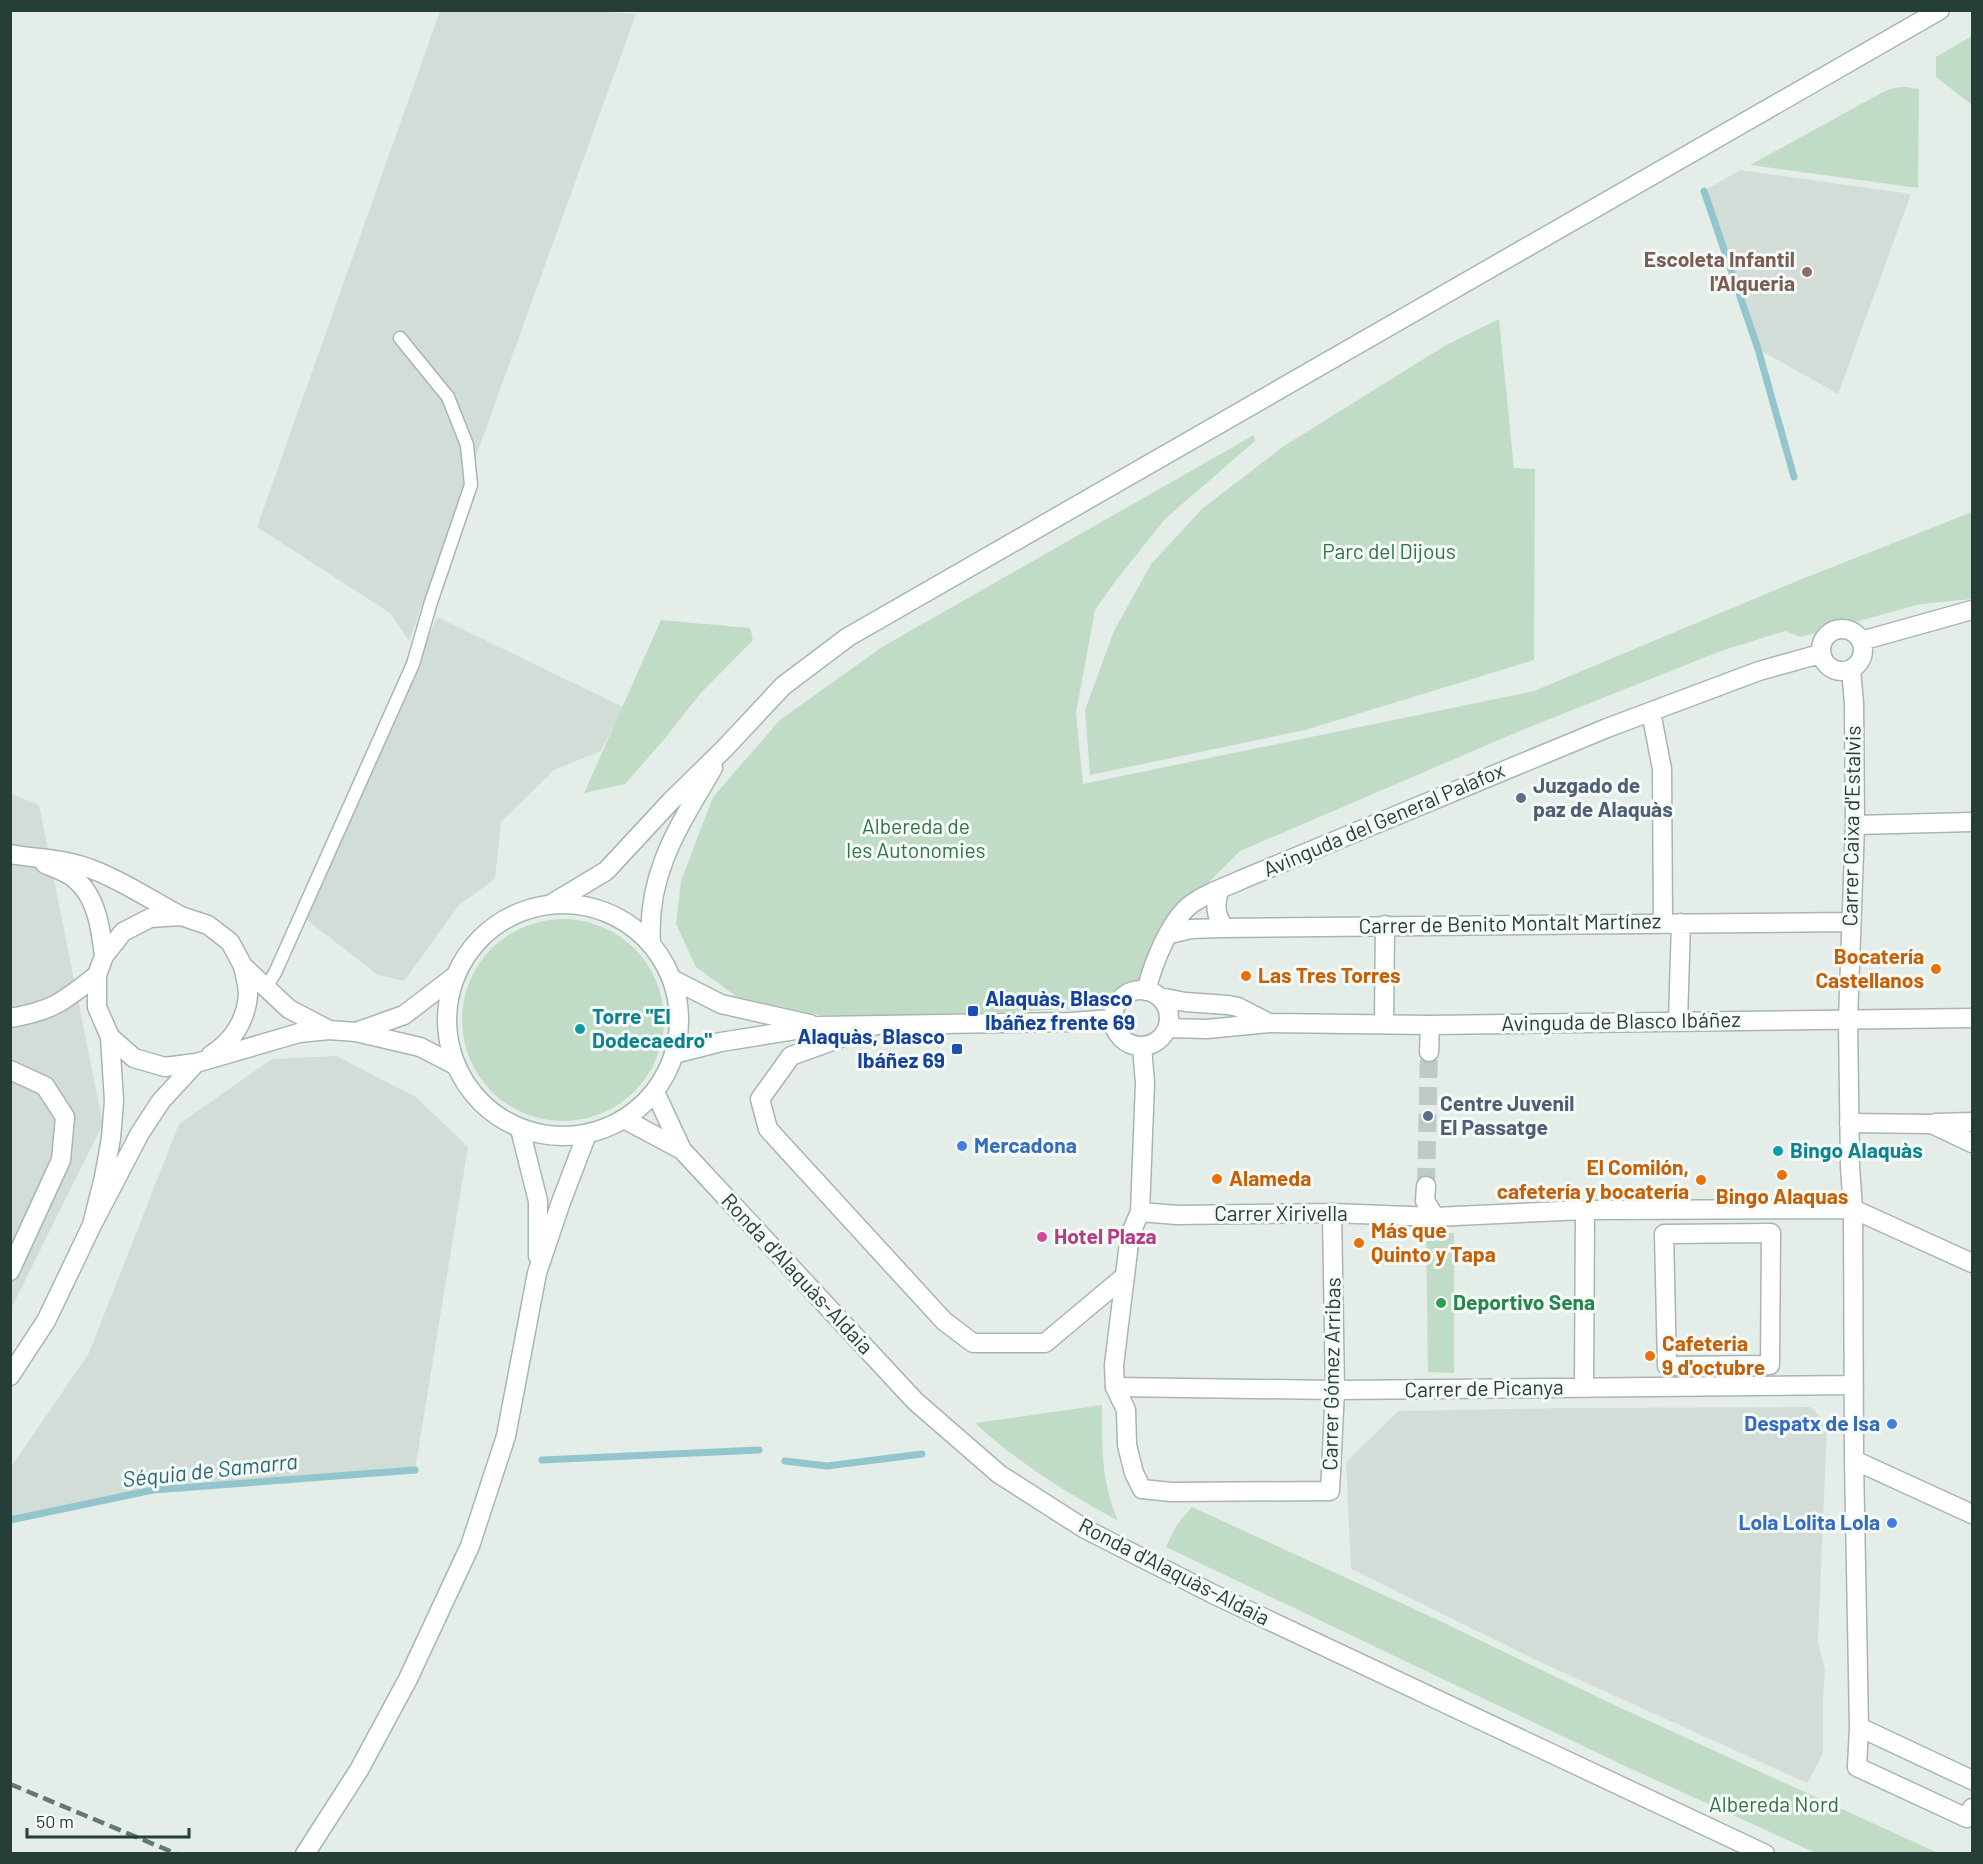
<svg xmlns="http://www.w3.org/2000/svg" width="1983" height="1864" font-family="Barlow,sans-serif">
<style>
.built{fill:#d3ddd8}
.green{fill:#c0dcc7}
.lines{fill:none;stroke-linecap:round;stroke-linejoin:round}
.stream{stroke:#92c5cd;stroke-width:7}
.pedestrian-tunnel{stroke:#bfcac5;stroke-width:18;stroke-dasharray:18 9;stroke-linecap:butt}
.service-casing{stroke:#a8b5b0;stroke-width:15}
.pedestrian-casing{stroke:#a8b5b0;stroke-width:21}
.minor-casing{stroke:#a8b5b0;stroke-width:21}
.tertiary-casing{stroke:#a8b5b0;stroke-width:21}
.secondary-casing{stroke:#a4b8b1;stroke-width:21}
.service{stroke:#fff;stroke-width:12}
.pedestrian{stroke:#fff;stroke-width:18}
.minor{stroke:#fff;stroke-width:18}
.tertiary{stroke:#fff;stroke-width:18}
.secondary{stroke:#fff;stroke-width:18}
.rail{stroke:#607972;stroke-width:4.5;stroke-dasharray:12 6;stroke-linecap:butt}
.education-dot{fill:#8d6e63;stroke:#f5faf7;stroke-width:2}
.service-dot{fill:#5c6f8a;stroke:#f5faf7;stroke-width:2}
.food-dot{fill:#e8710a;stroke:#f5faf7;stroke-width:2}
.transit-dot{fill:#1a4fb4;stroke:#f5faf7;stroke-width:2}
.culture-dot{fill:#0f9aa8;stroke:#f5faf7;stroke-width:2}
.shop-dot{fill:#3f7fe0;stroke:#f5faf7;stroke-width:2}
.hotel-dot{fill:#d1479c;stroke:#f5faf7;stroke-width:2}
.leisure-dot{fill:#2e9e5b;stroke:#f5faf7;stroke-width:2}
.labels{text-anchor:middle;stroke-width:6;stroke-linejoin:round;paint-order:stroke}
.education-label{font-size:21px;font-weight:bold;fill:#785e54;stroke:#f5faf7;text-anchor:end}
.park-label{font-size:21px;fill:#32724a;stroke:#f5faf7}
.service-label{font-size:21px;font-weight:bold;fill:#4e5e75;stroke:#f5faf7;text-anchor:start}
.street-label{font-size:21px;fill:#253e37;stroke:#f5faf7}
.food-label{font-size:21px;font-weight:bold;fill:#c56008;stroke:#f5faf7;text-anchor:start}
.transit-label{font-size:21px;font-weight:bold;fill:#164399;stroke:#f5faf7;text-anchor:start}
.culture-label{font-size:21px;font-weight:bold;fill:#0d838f;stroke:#f5faf7;text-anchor:start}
.shop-label{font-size:21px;font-weight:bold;fill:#366cbe;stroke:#f5faf7;text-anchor:end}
.hotel-label{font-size:21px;font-weight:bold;fill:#b23c85;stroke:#f5faf7;text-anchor:start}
.leisure-label{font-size:21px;font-weight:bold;fill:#27864d;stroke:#f5faf7;text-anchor:start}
.water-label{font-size:22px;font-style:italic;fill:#246976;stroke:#f5faf7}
</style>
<rect width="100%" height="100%" fill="#e5ede9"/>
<!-- built -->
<path class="built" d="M579 10 636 14 409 641 390 613 257 527 440 11Z
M1740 170 1911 194 1838 394 1758 349 1704 191Z
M437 617 623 707 601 751 554 770 501 822 495 879 459 905 404 981 378 975 307 920Z
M11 794 39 805 103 1124 11 1309Z
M336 1056 416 1097 468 1147 415 1470 153 1490 11 1520V1467L89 1353 179 1124 272 1059Z
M1811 1407 1827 1424 1818 1642 1825 1670 1823 1698V1754L1807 1783 1538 1661 1351 1569 1346 1462 1398 1411 1567 1408Z"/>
<!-- green -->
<path class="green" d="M1972 36V105L1936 77V57Z
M1905 87 1919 89 1918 188 1750 165 1885 91 1893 88Z
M1499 319 1514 468 1535 469 1534 660 1305 730 1090 775 1085 710 1114 631 1151 564 1203 508 1284 446 1446 345Z
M1254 435 1255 441 1165 519 1117 579 1095 610 1076 713 1083 784 1534 691 1797 581 1972 512V599L1921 604 1800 637 1785 631 1721 651 1522 730 1240 851 1172 919 1142 979C1123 985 1109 987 1104 1008L890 1016 820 1015 737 997 696 967 676 924 681 881 713 797 780 720 882 647Z
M661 620 750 628 753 640 700 694 661 743 625 784 584 793Z
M462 1020a101 101 0 1 1 202 0a101 101 0 1 1-202 0Z
M1426 1233H1454V1373L1428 1372Z
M1102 1405C1102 1449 1101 1480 1118 1521 1067 1493 1018 1463 975 1423Z
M1192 1507 1438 1620 1610 1703 1938 1853H1816L1625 1766 1166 1547 1176 1526Z"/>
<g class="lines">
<!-- stream -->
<path class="stream" d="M1704 191 1758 349 1794 477
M542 1460 759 1450
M785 1461 827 1466 922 1454
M10 1520 153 1490 415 1470"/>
<!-- pedestrian-tunnel -->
<path class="pedestrian-tunnel" d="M1426 1186 1429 1052"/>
<defs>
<path id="service" d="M266 987 275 973 413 664 431 602 471 485 467 445 448 397 400 338"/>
<path id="pedestrian" d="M1429 1052 1430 1025
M1849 1123 1932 1124 1972 1143
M1935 1123 1972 1122
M1426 1186 1425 1201 1435 1217
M1771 1233 1770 1365 1667 1366 1664 1234Z
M1115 1387 1335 1390"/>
<path id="minor" d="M1821 650a21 21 0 1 1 42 0a21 21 0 1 1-42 0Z
M1861 641 1972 610
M1851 669 1854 704 1855 825 1848 1020 1850 1167 1853 1209 1854 1460 1859 1727 1857 1767 1967 1818 1972 1808
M1651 712 1662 769 1663 922
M1855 825 1972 822
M1219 890C1215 906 1215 914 1224 928
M1170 934 1191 929 1219 928 1850 922
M1146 991C1153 964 1171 915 1196 901 1210 892 1228 886 1243 879L1607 728 1759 671 1820 654
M10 1018C53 1011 64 1001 97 975
M1678 1021 1681 923
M1384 1024 1385 925
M871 1027 791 1056 760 1099 768 1129 944 1321 973 1343H1045L1125 1276
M1142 1047 1145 1083 1140 1212 1130 1235 1114 1365 1115 1387 1126 1410 1127 1445 1134 1473 1142 1489 1171 1492 1330 1491 1335 1390 1332 1213
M10 1070 45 1086 65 1117 61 1160 10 1271
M1140 1212 1177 1215 1332 1213 1435 1217 1585 1210 1853 1209 1972 1263
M1584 1388 1585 1210
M1335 1390 1854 1385
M1854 1460 1972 1514
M1859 1727 1972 1780"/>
<path id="tertiary" d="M10 854C31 858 51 858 71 863 106 870 149 899 181 916
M45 864C54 868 67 872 75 879 97 897 101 930 104 956
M672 979 721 1004 810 1024
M1113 1018a28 28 0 1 1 56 0a28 28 0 1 1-56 0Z
M1160 997 1185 1002 1228 1005 1238 1007 1269 1023
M1168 1028 1207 1029 1269 1023 1430 1025 1972 1018
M356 1032 404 1015 455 976
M110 1037 134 1058 165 1067 196 1063 299 1033 329 1030 356 1032 420 1047 455 1065
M674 1054 721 1042 820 1026 1070 1022 1113 1019
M211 1055C232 1042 246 1021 248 995 248 986 245 975 243 966
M655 1092 682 1150 915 1401 999 1474 1085 1529 1213 1594 1765 1854
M624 1119 682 1150
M92 1225 104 1177 111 1138 114 1101 110 1037 97 1007V975L104 956 123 932 150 918 181 916 208 925 230 942 243 966 289 1009 329 1030
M10 1376 46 1321 92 1225 140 1133 161 1101 196 1063"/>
<path id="secondary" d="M447 1020a116 116 0 1 1 232 0a116 116 0 1 1-232 0Z
M551 904 606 871 671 801 725 748 783 686 848 637 1940 10
M651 944C646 874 679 826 713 768
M520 1129 538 1201V1256
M305 1854 359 1770 408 1679 470 1546 506 1436 537 1273 561 1202 587 1134"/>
</defs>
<!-- service casing -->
<use href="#service" class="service-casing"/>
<!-- pedestrian casing -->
<use href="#pedestrian" class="pedestrian-casing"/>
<!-- minor casing -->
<use href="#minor" class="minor-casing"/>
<!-- tertiary casing -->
<use href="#tertiary" class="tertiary-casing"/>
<!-- secondary casing -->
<use href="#secondary" class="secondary-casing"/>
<!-- service -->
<use href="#service" class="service"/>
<!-- pedestrian -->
<use href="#pedestrian" class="pedestrian"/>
<!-- minor -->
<use href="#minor" class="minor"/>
<!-- tertiary -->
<use href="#tertiary" class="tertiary"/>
<!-- secondary -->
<use href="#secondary" class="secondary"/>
<!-- rail -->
<path class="rail" d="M10 1784 177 1854"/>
</g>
<!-- markers -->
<circle class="education-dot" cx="1807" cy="272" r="6"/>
<g class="service-dot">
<circle cx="1521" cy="798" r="6"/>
<circle cx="1428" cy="1116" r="6"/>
</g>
<g class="food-dot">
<circle cx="1936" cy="969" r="6"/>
<circle cx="1246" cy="976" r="6"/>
<circle cx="1782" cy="1175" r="6"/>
<circle cx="1217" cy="1179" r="6"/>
<circle cx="1701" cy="1180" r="6"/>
<circle cx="1359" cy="1243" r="6"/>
<circle cx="1650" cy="1356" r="6"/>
</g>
<g class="transit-dot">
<rect x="967" y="1005" width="12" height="12" rx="3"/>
<rect x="951" y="1043" width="12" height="12" rx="3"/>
</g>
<g class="culture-dot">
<circle cx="580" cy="1029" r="6"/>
<circle cx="1778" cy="1151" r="6"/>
</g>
<g class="shop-dot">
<circle cx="962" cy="1146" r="6"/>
<circle cx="1892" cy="1424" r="6"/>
<circle cx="1892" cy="1523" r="6"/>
</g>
<circle class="hotel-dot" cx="1042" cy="1237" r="6"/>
<circle class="leisure-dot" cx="1441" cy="1303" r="6"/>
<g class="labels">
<!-- education labels -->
<g class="education-label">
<text x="1795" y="267">Escoleta Infantil<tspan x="1795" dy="24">l'Alqueria</tspan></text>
</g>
<!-- park labels -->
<g class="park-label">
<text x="1389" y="559">Parc del Dijous</text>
<text x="916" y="834">Albereda de<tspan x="916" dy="24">les Autonomies</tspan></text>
<text x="1774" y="1812">Albereda Nord</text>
</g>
<!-- service labels -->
<g class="service-label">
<text x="1533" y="793">Juzgado de<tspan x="1533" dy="24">paz de Alaquàs</tspan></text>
<text x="1440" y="1111">Centre Juvenil<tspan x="1440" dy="24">El Passatge</tspan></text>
</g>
<!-- street labels -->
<g class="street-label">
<text transform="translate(1384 820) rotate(-23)" y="7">Avinguda del General Palafox</text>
<text transform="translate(1852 826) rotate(-89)" y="7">Carrer Caixa d'Estalvis</text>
<text transform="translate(1510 924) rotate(-1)" y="7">Carrer de Benito Montalt Martínez</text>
<text transform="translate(1621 1022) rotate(-1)" y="7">Avinguda de Blasco Ibáñez</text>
<text x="1281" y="1221">Carrer Xirivella</text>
<text transform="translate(797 1274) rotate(47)" y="7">Ronda d'Alaquàs-Aldaia</text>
<text transform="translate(1332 1374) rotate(-89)" y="7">Carrer Gómez Arribas</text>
<text transform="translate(1484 1389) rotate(-1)" y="7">Carrer de Picanya</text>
<text transform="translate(1174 1572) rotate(27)" y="7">Ronda d'Alaquàs-Aldaia</text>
</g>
<!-- food labels -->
<g class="food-label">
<text x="1924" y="964" text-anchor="end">Bocatería<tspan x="1924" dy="24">Castellanos</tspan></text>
<text x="1258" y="983">Las Tres Torres</text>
<text x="1689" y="1175" text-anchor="end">El Comilón,<tspan x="1689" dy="24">cafetería y bocatería</tspan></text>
<text x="1229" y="1186">Alameda</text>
<text x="1782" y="1204" text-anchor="middle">Bingo Alaquas</text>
<text x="1371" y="1238">Más que<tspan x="1371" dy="24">Quinto y Tapa</tspan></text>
<text x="1662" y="1351">Cafeteria<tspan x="1662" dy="24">9 d'octubre</tspan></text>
</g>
<!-- transit labels -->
<g class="transit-label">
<text x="985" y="1006">Alaquàs, Blasco<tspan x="985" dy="24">Ibáñez frente 69</tspan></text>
<text x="945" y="1044" text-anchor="end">Alaquàs, Blasco<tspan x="945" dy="24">Ibáñez 69</tspan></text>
</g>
<!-- culture labels -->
<g class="culture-label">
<text x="592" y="1024">Torre "El<tspan x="592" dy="24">Dodecaedro"</tspan></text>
<text x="1790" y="1158">Bingo Alaquàs</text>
</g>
<!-- shop labels -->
<g class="shop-label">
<text x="974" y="1153" text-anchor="start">Mercadona</text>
<text x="1880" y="1431">Despatx de Isa</text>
<text x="1880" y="1530">Lola Lolita Lola</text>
</g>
<!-- hotel labels -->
<g class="hotel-label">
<text x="1054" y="1244">Hotel Plaza</text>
</g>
<!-- leisure labels -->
<g class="leisure-label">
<text x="1453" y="1310">Deportivo Sena</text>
</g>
<!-- water labels -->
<g class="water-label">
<text transform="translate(210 1470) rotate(-6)" y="8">Séquia de Samarra</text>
</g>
</g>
<!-- border -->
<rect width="1983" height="1864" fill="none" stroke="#253e37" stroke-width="24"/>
<!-- scale -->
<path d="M27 1828v9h162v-9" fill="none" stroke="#253e37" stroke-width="3"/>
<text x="36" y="1828" font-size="18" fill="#253e37" stroke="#f5faf7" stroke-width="4.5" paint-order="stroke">50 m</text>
</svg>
